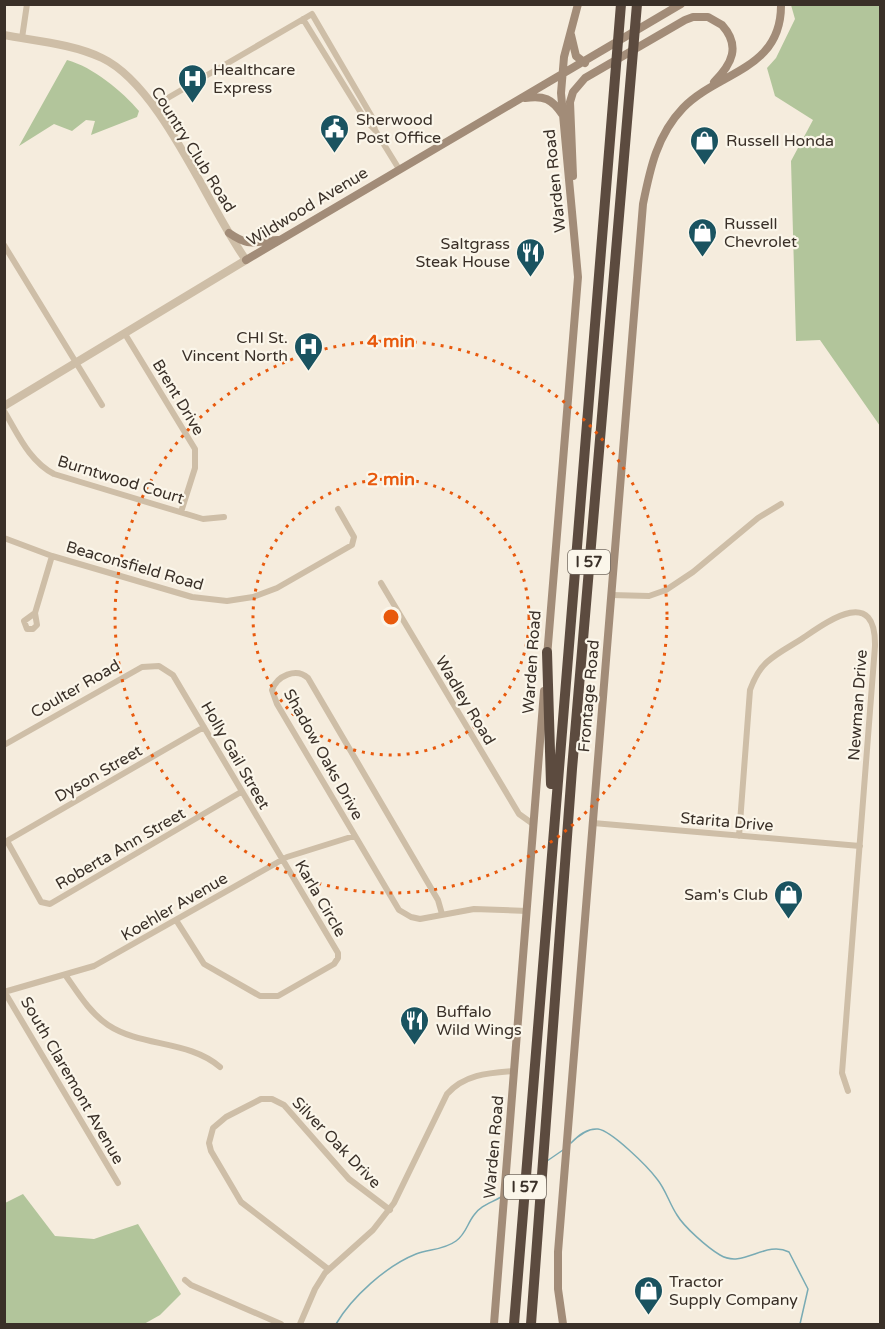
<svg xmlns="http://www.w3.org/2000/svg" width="885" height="1329" font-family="'Varela Round',sans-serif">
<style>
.green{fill:#b2c59b}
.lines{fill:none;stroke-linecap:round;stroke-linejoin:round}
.stream{stroke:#79abb4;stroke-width:1.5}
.minor{stroke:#cebea7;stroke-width:6}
.tertiary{stroke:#cebea7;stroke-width:8}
.secondary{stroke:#a28c78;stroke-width:8}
.motorway{stroke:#5c4b3f;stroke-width:10}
.ring{fill:none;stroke:#e8590c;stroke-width:3;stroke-dasharray:3 6}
.labels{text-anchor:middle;stroke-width:4.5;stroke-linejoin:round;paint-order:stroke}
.shield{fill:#fbf6ea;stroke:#746b62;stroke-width:1.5}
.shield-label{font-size:15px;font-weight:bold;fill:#3a3028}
.poi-label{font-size:16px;fill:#3a3028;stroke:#fbf6ea;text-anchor:start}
.street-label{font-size:16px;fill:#3a3028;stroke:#fbf6ea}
.centre{fill:#e8590c;stroke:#fbf6ea;stroke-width:3}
.ring-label{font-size:18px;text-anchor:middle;font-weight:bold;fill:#e8590c;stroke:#fbf6ea;stroke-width:4.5;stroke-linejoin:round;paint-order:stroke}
</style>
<rect width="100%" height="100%" fill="#f5ecdd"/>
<!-- green -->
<path class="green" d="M791 5H880V426L820 340 796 341 791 161 813 120 775 96 767 68 776 58 795 19Z
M67 60C93 67 122 91 139 111L137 117 91 135 95 121 86 120 72 131 54 124 19 146Z
M23 1194 55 1236 94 1239 138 1224 181 1294 160 1315 144 1324H5V1203Z"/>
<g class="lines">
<!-- stream -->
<path class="stream" d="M571 1143C578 1136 587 1128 598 1129 612 1131 648 1167 657 1179 666 1190 669 1203 677 1215 684 1227 708 1248 720 1255 743 1269 765 1240 789 1252L808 1289 800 1324
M547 1161 563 1150
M508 1193 521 1179
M336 1324C352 1297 386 1266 416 1254 429 1249 444 1250 456 1241 466 1234 467 1224 474 1215 481 1205 491 1203 501 1197"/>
<!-- minor -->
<path class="minor" d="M303 19 366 121 375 130 399 169
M22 38 27 4
M154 106 312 14 372 117 375 130
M4 245 102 405
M125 334 195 449V468L181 512
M4 411C18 434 29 461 54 474L203 519 224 517
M4 538 52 556 192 597 227 601 253 597 277 588 352 545 354 537 338 509
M381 583 519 814 533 824
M611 595 649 596 666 590 693 572 758 518 781 504
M35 613 52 556
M35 613 37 625 33 629H27L24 621Z
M4 745 142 667 159 666 173 675 338 953V958L334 964 278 996H260L204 964 176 920
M593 823 860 846
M739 836 750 690C754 679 759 669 767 662 778 652 791 646 803 638 828 621 876 586 875 646L842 1073 848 1091
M7 841 41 902 50 904 241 792
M5 842 204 727
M442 914 438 900 308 678C296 667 277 676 272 690L277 704 399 910 411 917 420 919 474 909 527 911
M66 976C78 993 90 1013 108 1025 141 1047 189 1040 220 1067
M4 991 118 1183
M4 992 94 966 287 857 354 836
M328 1269 241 1202 211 1151 209 1143 213 1128 226 1117 261 1099H272L284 1105 349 1179 390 1210
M185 1280 191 1285 281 1324
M300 1324 315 1289 325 1273 373 1230 394 1203 447 1094C465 1074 489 1073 514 1071"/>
<!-- tertiary -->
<path class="tertiary" d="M4 35C36 41 73 44 102 58 161 86 207 205 246 260L4 406"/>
<!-- secondary -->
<path class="secondary" d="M571 35 576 56 585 63
M525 98C544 95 552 99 562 114
M573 176 570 102 573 92 585 78 685 20 693 17H708L722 25C741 46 732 64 714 82
M229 233C251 248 254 241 278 240
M246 260 681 4
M547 657 578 277 561 93 564 57 578 4
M494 1324 544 691
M563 1324 558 1289V1252L643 204C650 169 657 135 683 108 719 71 782 70 781 4"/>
<!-- motorway -->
<path class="motorway" d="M547 652 551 784
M514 1324 621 4
M531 1324 572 769 637 4"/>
</g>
<!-- distance rings -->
<g class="ring">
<circle cx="391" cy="617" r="138"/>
<circle cx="391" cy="617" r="276"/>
</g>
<!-- icons -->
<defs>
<symbol id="hospital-pin" viewBox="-11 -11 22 30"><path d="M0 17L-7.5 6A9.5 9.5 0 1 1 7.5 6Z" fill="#1a5360" stroke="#fbf6ea"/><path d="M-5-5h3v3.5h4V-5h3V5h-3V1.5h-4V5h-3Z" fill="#fff"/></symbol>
<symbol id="civic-pin" viewBox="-11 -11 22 30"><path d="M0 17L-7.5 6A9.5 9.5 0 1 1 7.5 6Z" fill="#1a5360" stroke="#fbf6ea"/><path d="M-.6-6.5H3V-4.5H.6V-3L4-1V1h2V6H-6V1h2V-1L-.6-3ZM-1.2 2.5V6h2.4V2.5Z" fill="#fff"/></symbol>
<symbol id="shop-pin" viewBox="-11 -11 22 30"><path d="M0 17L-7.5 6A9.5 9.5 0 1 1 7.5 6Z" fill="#1a5360" stroke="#fbf6ea"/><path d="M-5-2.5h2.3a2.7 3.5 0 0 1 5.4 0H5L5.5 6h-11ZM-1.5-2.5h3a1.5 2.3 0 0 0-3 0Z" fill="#fff"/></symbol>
<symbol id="restaurant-pin" viewBox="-11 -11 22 30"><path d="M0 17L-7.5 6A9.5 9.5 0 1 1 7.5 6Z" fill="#1a5360" stroke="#fbf6ea"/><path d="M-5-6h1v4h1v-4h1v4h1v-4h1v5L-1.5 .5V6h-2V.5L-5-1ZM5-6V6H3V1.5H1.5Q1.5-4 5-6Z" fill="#fff"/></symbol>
</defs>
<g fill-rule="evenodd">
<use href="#hospital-pin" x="176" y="62" width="33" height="45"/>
<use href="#civic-pin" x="318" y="112" width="33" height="45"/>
<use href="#shop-pin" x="688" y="124" width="33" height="45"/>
<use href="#shop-pin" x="686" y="216" width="33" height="45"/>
<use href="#restaurant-pin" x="514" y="236" width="33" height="45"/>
<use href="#hospital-pin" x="292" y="330" width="33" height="45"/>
<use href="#shop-pin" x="772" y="878" width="33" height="45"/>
<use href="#restaurant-pin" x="398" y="1004" width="33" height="45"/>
<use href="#shop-pin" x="632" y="1274" width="33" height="45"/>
</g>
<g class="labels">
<!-- shield labels -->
<g class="shield">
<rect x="568" y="550" width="42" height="24" rx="4.5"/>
<rect x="504" y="1175" width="42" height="24" rx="4.5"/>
</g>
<g class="shield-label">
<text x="589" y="567">I 57</text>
<text x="525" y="1192">I 57</text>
</g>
<!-- poi labels -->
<g class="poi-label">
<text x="213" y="75">Healthcare<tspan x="213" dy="18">Express</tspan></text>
<text x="356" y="125">Sherwood<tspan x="356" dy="18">Post Office</tspan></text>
<text x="726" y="146">Russell Honda</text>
<text x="724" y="229">Russell<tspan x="724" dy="18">Chevrolet</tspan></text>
<text x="510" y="249" text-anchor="end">Saltgrass<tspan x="510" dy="18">Steak House</tspan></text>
<text x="288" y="343" text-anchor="end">CHI St.<tspan x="288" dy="18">Vincent North</tspan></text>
<text x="768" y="900" text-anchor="end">Sam's Club</text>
<text x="436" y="1017">Buffalo<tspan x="436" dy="18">Wild Wings</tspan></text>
<text x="669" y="1287">Tractor<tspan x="669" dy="18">Supply Company</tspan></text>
</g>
<!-- street labels -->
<g class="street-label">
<text transform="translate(194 149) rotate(58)" y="6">Country Club Road</text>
<text transform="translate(554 181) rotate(-96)" y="6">Warden Road</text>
<text transform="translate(307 206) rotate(-31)" y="6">Wildwood Avenue</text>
<text transform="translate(179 397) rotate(59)" y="6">Brent Drive</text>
<text transform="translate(121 479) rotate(17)" y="6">Burntwood Court</text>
<text transform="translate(135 565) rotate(16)" y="6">Beaconsfield Road</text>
<text transform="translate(531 662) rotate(-86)" y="6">Warden Road</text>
<text transform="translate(75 688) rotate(-30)" y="6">Coulter Road</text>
<text transform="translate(588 696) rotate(-85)" y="6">Frontage Road</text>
<text transform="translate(466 700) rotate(59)" y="6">Wadley Road</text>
<text transform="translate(857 705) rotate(-86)" y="6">Newman Drive</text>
<text transform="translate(324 754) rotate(61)" y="6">Shadow Oaks Drive</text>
<text transform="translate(236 755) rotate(60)" y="6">Holly Gail Street</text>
<text transform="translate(98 773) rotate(-30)" y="6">Dyson Street</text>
<text transform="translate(727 821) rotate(5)" y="6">Starita Drive</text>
<text transform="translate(120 848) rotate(-30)" y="6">Roberta Ann Street</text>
<text transform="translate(321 898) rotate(60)" y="6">Karla Circle</text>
<text transform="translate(174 906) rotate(-30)" y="6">Koehler Avenue</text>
<text transform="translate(73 1080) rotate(60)" y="6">South Claremont Avenue</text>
<text transform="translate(337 1142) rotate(46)" y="6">Silver Oak Drive</text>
<text transform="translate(493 1147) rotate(-85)" y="6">Warden Road</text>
</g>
</g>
<circle cx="391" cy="617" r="9" class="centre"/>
<g class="ring-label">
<text x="391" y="347">4 min</text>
<text x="391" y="485">2 min</text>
</g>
<!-- border -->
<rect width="885" height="1329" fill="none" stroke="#3a3028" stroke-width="12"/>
</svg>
